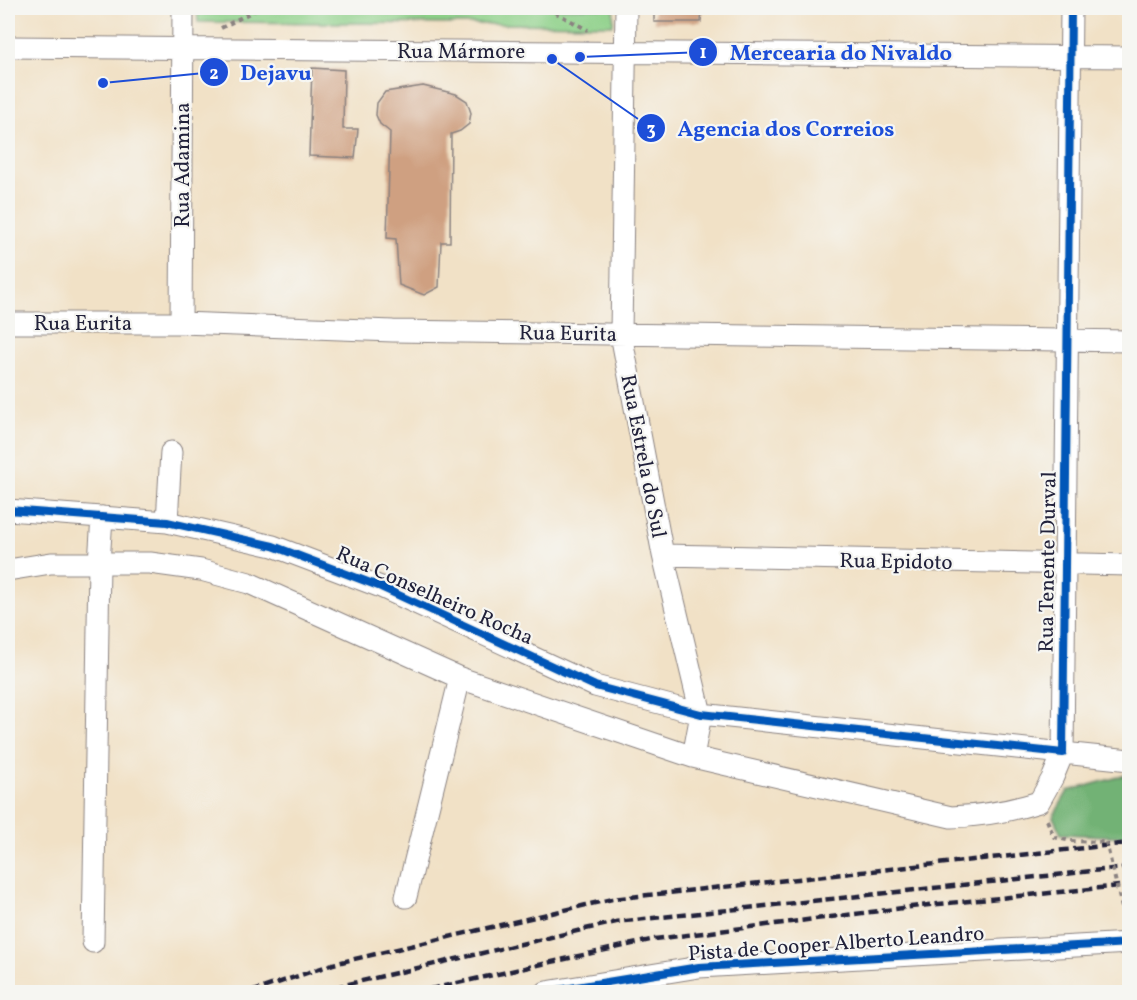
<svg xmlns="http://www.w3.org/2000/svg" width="1137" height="1000" font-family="Vollkorn,serif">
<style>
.green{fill:#8dd088;stroke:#587962;stroke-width:1.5}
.forest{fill:#72b274;stroke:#4a6a58;stroke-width:1.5}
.building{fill:#cfa081}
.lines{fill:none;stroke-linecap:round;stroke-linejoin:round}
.minor-casing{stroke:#8a8280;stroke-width:23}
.path{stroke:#8a8280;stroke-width:4;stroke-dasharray:4.5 4.5;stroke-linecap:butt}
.minor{stroke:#fff;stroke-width:21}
.rail{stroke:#22223b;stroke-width:4.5;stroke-dasharray:9 4.5;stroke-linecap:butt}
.path-bridge{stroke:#8a8280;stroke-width:4;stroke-dasharray:4.5 4.5;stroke-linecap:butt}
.cycleway-casing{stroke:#f6f6f2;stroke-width:11}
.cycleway{stroke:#0057b8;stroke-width:8}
.labels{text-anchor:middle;stroke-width:4.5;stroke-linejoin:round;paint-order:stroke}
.street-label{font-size:21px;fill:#22223b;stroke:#f6f6f2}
.leader{fill:none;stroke:#1d4ed8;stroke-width:2}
.callout-dot{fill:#1d4ed8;stroke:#f6f6f2;stroke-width:2}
.mark-label{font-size:18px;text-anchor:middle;font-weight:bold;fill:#fff}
.callout-label{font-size:22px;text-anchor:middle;font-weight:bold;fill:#1d4ed8;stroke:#f6f6f2;stroke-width:4.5;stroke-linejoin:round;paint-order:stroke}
</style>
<rect width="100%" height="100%" fill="#f6f6f2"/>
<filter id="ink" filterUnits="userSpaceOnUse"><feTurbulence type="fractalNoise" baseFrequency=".0167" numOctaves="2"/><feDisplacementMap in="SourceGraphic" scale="12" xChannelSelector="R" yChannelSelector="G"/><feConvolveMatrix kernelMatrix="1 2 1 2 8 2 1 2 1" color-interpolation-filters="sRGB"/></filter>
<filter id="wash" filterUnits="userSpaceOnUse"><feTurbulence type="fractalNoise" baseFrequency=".008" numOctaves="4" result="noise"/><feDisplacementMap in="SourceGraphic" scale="24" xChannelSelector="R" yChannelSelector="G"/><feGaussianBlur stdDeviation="1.35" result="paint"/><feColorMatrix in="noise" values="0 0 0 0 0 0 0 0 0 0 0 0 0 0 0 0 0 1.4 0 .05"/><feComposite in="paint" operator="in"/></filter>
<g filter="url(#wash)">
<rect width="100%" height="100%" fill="#f1e1c6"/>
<!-- green -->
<path class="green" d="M197 8H614L613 25 198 22Z"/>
<!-- forest -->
<path class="forest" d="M1129 774V837L1061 834 1053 817 1068 791Z"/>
<g id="blocks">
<!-- building -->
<path class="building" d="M654 8H702L701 22H654Z
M312 68 344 70 343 129H358L355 158 309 156Z
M423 86 456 94 467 101 471 113 469 124 460 131 451 134 450 242H441L439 287 424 295 399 285 396 239 387 238 390 132 380 124 376 115 377 103 385 92Z"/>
</g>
</g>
<g filter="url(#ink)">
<use href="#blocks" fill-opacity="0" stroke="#8a8280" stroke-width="1.5"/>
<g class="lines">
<defs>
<path id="minor" d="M626 8 621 334 663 555 701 714 693 757
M8 47 1130 57
M8 323H181L393 331 1130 341
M181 323 183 8
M8 510 167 522 273 546 381 587 595 686 701 714 1063 753 1071 8
M167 522 171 452
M663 555 1130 565
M8 570 51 563H150L201 570 249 583 460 678 693 757 951 817C982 816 1010 811 1039 802L1053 777 1063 753 1130 760
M406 897 460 678
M93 942 99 563 102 517
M546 992 699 967 1130 943"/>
</defs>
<!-- minor casing -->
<use href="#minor" class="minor-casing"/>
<!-- path -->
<path class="path" d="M547 8 588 30
M221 28 259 8
M1047 820 1054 837 1071 841 1106 842
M1125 920 1130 919"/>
<!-- minor -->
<use href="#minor" class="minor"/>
<!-- rail -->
<path class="rail" d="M251 992 333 964 612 899 1130 843
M322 992 340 986 616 922 1130 867
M417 992 655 939 919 906 1130 885"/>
<!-- path-bridge -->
<path class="path-bridge" d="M1106 842 1125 920"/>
<defs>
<path id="cycleway" d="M8 510 167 522 273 546 381 587 595 686 701 714 1063 753 1071 8
M546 992 699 967 1130 943"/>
</defs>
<!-- cycleway casing -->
<use href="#cycleway" class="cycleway-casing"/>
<!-- cycleway -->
<use href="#cycleway" class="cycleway"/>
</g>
</g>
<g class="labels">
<!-- street labels -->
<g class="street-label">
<text x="461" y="58">Rua Mármore</text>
<text transform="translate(182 165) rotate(-90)" y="7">Rua Adamina</text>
<text x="83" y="330">Rua Eurita</text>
<text transform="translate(568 333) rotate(1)" y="7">Rua Eurita</text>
<text transform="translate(644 456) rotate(79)" y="7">Rua Estrela do Sul</text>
<text transform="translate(896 561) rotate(1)" y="7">Rua Epidoto</text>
<text transform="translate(1047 562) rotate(-89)" y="7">Rua Tenente Durval</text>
<text transform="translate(435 595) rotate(24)" y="7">Rua Conselheiro Rocha</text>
<text transform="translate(836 943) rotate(-4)" y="7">Pista de Cooper Alberto Leandro</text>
</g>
</g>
<!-- callouts -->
<path class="leader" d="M580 57L703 52M103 83L214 72M552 59L651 128"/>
<g class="callout-dot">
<circle cx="580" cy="57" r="6"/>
<circle cx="103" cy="83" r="6"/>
<circle cx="552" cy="59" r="6"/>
<circle cx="703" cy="52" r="15"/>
<circle cx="214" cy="72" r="15"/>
<circle cx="651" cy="128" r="15"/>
</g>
<g class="mark-label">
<text x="703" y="58">1</text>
<text x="214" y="79">2</text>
<text x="651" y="135">3</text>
</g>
<g class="callout-label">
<text x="841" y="60">Mercearia do Nivaldo</text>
<text x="276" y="80">Dejavu</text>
<text x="786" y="136">Agencia dos Correios</text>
</g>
<!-- margin -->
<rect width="1137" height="1000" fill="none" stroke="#f6f6f2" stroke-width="30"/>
</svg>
